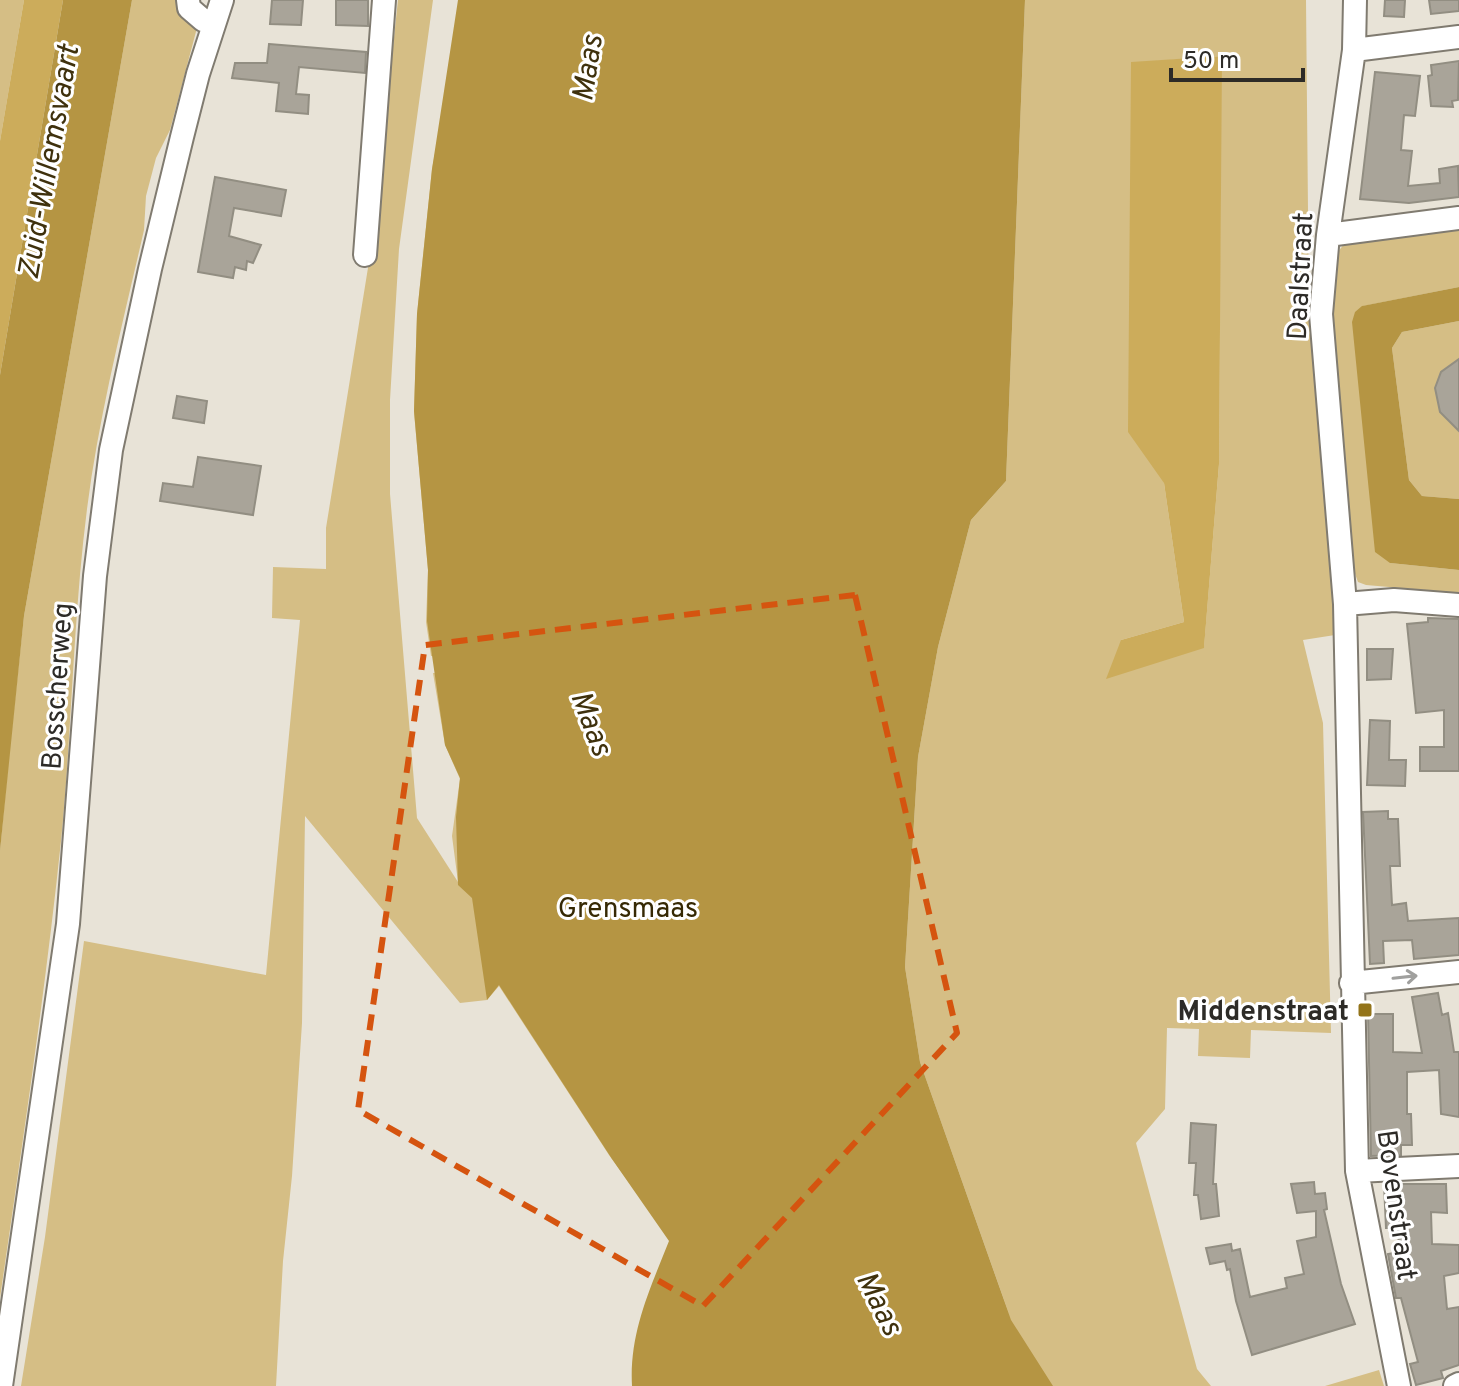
<svg xmlns="http://www.w3.org/2000/svg" width="1459" height="1386" font-family="Overpass,sans-serif">
<style>
.green{fill:#d5be85;fill-rule:evenodd}
.forest{fill:#ccac5b}
.water{fill:#b59543}
.building{fill:#a9a499;stroke:#928e82;stroke-width:2}
.lines{fill:none;stroke-linecap:round;stroke-linejoin:round}
.minor-casing{stroke:#807b70;stroke-width:26}
.minor{stroke:#fff;stroke-width:22}
.oneway{stroke:#a0a09e}
.marked{fill:none;stroke:#d5540f;stroke-width:6;stroke-dasharray:16 10;stroke-linejoin:round}
.poi-dot{fill:#93741a;stroke:#fff;stroke-width:3}
.labels{text-anchor:middle;stroke-width:6;stroke-linejoin:round;paint-order:stroke}
.street-label{font-size:28px;fill:#2d2b27;stroke:#fff}
.park-label{font-size:28px;fill:#362904;stroke:#fff}
.poi-label{font-size:28px;font-weight:bold;fill:#2d2b27;stroke:#fff;text-anchor:end}
.water-label{font-size:30px;font-style:italic;fill:#3f310d;stroke:#fff}
</style>
<rect width="100%" height="100%" fill="#e8e3d7"/>
<!-- green -->
<path class="green" d="M0 0H24L0 141Z
M132 0H185L198 24 170 130 156 158 146 196 144 230C123 322 99 415 87 509 73 619 72 731 61 841 45 994 22 1146 0 1298V851L9 755 24 616Z
M398 0H433L399 249 390 400V494L417 818 458 882 452 836 460 779 445 745 433 673H438L435 656H431L426 622 428 570 414 412 417 314 432 169 440 127 645 329 1010 1317 920 1062 905 967 918 757 938 647 971 520 1006 481 1025 0H1306L1309 316 1332 573 1335 635 1303 640 1323 723 1331 1033 1251 1030 1250 1058 1198 1056 1199 1029 1167 1028 1165 1109 1136 1143 1197 1369 1211 1386H777L609 1155 499 986 487 1000 460 1003 305 816 302 1023 292 1176 283 1261 276 1386H21L45 1237 84 941 266 975 300 620 272 618 273 567 326 569V528L372 243ZM1221 56 1219 464 1204 647 1121 640 1184 622 1164 483 1131 63Z
M1459 230V287L1363 306 1390 563 1459 570V593L1366 585 1358 582 1354 571 1333 313 1338 252 1344 244Z
M1459 321V499L1422 496 1409 480 1392 348 1402 332Z
M1379 1370 1384 1386H1325Z"/>
<!-- forest -->
<path class="forest" d="M24 0H63L0 375V141Z
M1222 56 1219 464 1204 648 1106 679 1121 640 1184 622 1164 483 1128 432 1131 62Z"/>
<!-- water -->
<path class="water" d="M63 0H132L24 616 0 851V375Z
M458 0H1025L1006 481 971 520 938 647 918 757 905 967 920 1062 1011 1320 1053 1386H632C629 1333 650 1289 669 1241L612 1159 499 985 487 1000 472 898 458 885 456 817 460 778 445 745 427 621 428 570 414 411 417 314 432 169Z
M1459 287V321L1402 332 1392 348 1409 480 1422 496 1459 499V570L1390 563 1375 552 1352 322 1355 312 1362 306Z"/>
<!-- building -->
<path class="building" d="M272 0H303L301 25 270 24Z
M336 0H368V26L336 25Z
M1385 0H1405L1404 17 1384 16Z
M1429 0H1459V11L1431 14Z
M269 44 366 52 365 73 299 67 296 94 309 95 308 114 276 111 279 83 232 78 235 63H267Z
M1459 61 1458 100 1452 101 1453 107 1431 106 1428 76 1432 75 1431 65Z
M1375 72 1420 76 1415 116 1404 115 1401 150 1412 151 1408 186 1440 183 1439 169 1458 166 1459 197 1409 203 1360 199Z
M215 177 286 190 281 216 234 208 229 236 261 245 253 263 247 261 246 270 235 267 233 278 198 272Z
M1459 359V431L1440 412 1435 388 1441 372Z
M177 396 207 401 204 423 173 418Z
M198 457 261 466 253 515 160 501 163 483 193 487Z
M1428 618 1459 619V771H1420V747H1444V710L1416 713 1407 624 1428 622Z
M1367 649H1393L1391 679 1367 680Z
M1370 720 1390 721 1389 760H1406L1405 786 1367 785Z
M1388 811V819H1398L1400 866H1390L1392 905 1406 903 1408 921 1459 918V955L1414 959 1412 940 1383 941 1384 963 1370 964 1363 812Z
M1438 993 1442 1015 1448 1013 1454 1052H1459V1117L1441 1114 1439 1070 1407 1072V1114H1411L1412 1145H1401V1155L1371 1156 1368 1014H1393V1052L1422 1053 1412 997Z
M1191 1123 1216 1125 1213 1184H1216L1219 1216 1201 1219 1198 1195H1194L1196 1163H1189Z
M1314 1182 1315 1194 1325 1193 1327 1209 1324 1210 1341 1284 1355 1324 1252 1355 1236 1301 1230 1269 1227 1270 1225 1261 1210 1264 1206 1248 1231 1244 1232 1251 1240 1249 1250 1297 1287 1288 1285 1278 1304 1274 1297 1241 1316 1237V1211L1297 1213 1291 1184Z
M1384 1184H1446L1447 1213 1431 1212 1432 1244 1459 1245V1273L1444 1276 1447 1309 1459 1307V1365L1441 1371 1443 1378 1416 1385 1410 1364 1418 1362 1401 1298H1396L1388 1254 1399 1252 1398 1228H1386Z"/>
<g class="lines">
<defs>
<path id="minor" d="M188 0 189 8 203 20 213 24
M1355 0 1354 50 1328 235 1321 314 1345 604 1357 1171 1399 1386
M1354 50 1459 37
M1328 235 1459 218
M365 255 384 0
M1345 604 1394 600 1459 605
M1351 983 1459 972
M1357 1171 1459 1166
M1 1386 68 924 95 576 111 450 150 269 182 137 198 74 222 0
M1455 1386 1459 1384"/>
</defs>
<!-- minor casing -->
<use href="#minor" class="minor-casing"/>
<!-- minor -->
<use href="#minor" class="minor"/>
</g>
<!-- one-way arrows -->
<defs><path id="oneway-shaft" d="M-6 0H5M1.5-3L5.5 0L1.5 3" fill="none" stroke-width="1.6" stroke-linecap="round" stroke-linejoin="round" transform="scale(2)"/></defs>
<use class="oneway" href="#oneway-shaft" transform="translate(1405 977) rotate(-6)"/>
<!-- marked area -->
<path class="marked" d="M855 595 957 1033 703 1306 358 1110 425 645Z"/>
<!-- markers -->
<rect class="poi-dot" x="1357" y="1002" width="16" height="16" rx="4"/>
<g class="labels">
<!-- street labels -->
<g class="street-label">
<text transform="translate(1299 276) rotate(-87)" y="10">Daalstraat</text>
<text transform="translate(56 686) rotate(-86)" y="10">Bosscherweg</text>
<text transform="translate(1398 1205) rotate(82)" y="10">Bovenstraat</text>
</g>
<!-- park labels -->
<g class="park-label">
<text x="628" y="917">Grensmaas</text>
</g>
<!-- poi labels -->
<g class="poi-label">
<text x="1349" y="1020">Middenstraat</text>
</g>
<!-- water labels -->
<g class="water-label">
<text transform="translate(587 68) rotate(-81)" y="10">Maas</text>
<text transform="translate(48 162) rotate(-80)" y="10">Zuid-Willemsvaart</text>
<text transform="translate(592 723) rotate(69)" y="10">Maas</text>
<text transform="translate(880 1303) rotate(63)" y="10">Maas</text>
</g>
</g>
<!-- scale -->
<path d="M1171 68v12h132v-12" fill="none" stroke="#2d2b27" stroke-width="4"/>
<text x="1183" y="68" font-size="24" fill="#2d2b27" stroke="#ffffff" stroke-width="6" paint-order="stroke">50 m</text>
</svg>
